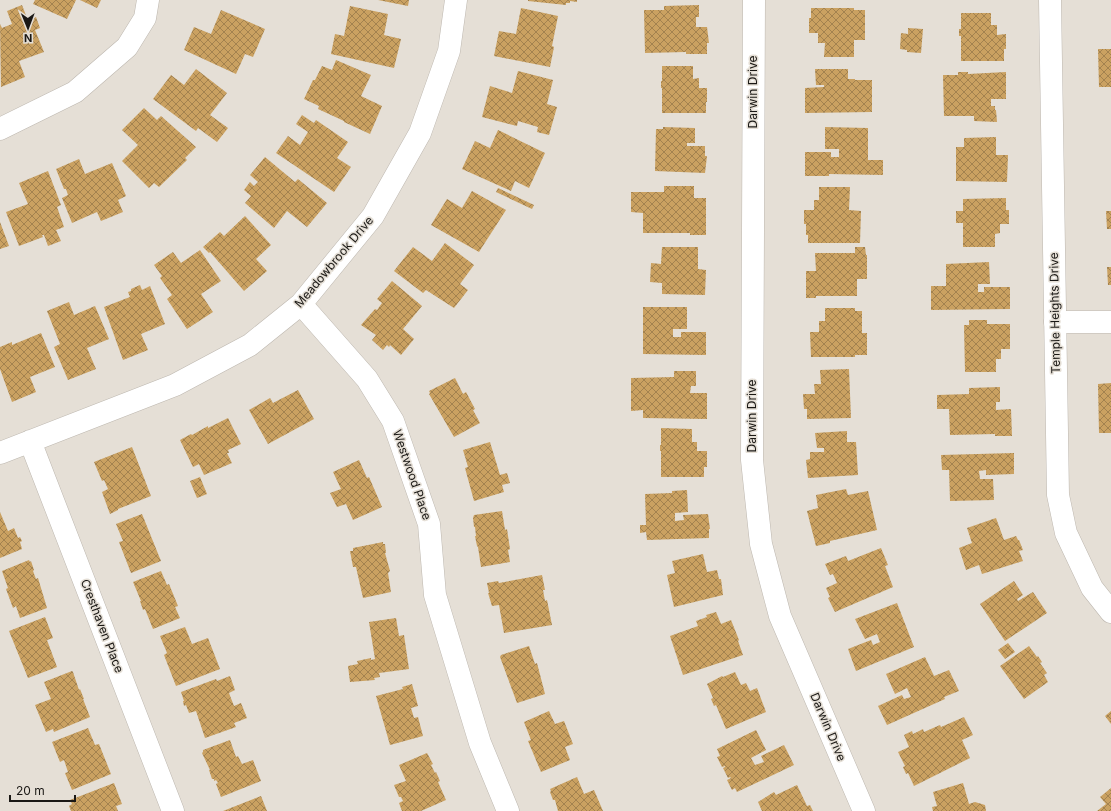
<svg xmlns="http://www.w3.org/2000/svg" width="1111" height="811" font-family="Inter,sans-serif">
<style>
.building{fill:url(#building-cross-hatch)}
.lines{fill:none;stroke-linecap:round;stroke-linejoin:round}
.minor-casing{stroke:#bdb7af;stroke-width:23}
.tertiary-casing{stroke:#bdb7af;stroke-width:23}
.minor{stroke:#fff;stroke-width:22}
.tertiary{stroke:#fff;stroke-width:22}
.labels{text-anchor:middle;stroke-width:3;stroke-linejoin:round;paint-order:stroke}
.street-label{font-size:12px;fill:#1a1815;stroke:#e5dfd6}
</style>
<defs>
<pattern id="building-cross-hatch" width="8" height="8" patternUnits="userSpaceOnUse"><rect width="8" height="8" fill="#caa161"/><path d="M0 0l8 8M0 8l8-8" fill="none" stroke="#a3824f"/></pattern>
</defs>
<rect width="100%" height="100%" fill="#e5dfd6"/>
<!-- building -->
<path class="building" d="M35 0H76L67 19 33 4Z
M80 0H101L97 8Z
M378 0H409L408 6Z
M528 0H577V2L570 1V3H566V5L528 1Z
M22 5 27 18 30 16 31 19 36 17 40 28 35 30 44 52 19 61 25 77 1 87 0 24 2 28 12 24 7 11Z
M699 5V17H696V27H707L709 43H707V54H686V52L645 53 644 10H664V6Z
M350 6 388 14 384 35 401 39 394 68 331 54 335 34 344 36Z
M521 8 558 16 552 46 554 47 550 67 494 56 499 31 516 34Z
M811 8H854V10H865V40H854V57H824L825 43H818V33H809V18H811Z
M221 10 265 29 253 57 245 54 236 74 184 50 194 27 211 34Z
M961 13H991V25H997V35L1006 34V49H1004V61H961V36H959V29H961Z
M908 28 923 29 921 53 907 52V50L900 49 901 33 908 34Z
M1098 49H1111V87H1099Z
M336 60 371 75 361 96 382 106 370 134 344 122V121L318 109 319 106 304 99 313 80H315L322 66 332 70Z
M662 66H693V79L699 78V88H707V102H706V113H662V88H661V81H662Z
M196 69 227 93 210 115 228 128 217 142 198 128 196 131 153 99 171 75 184 85Z
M815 69H848V79H855V80H872V112L805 113V88L824 87V85H816Z
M518 71 553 80 547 104 557 107 549 135 537 132 538 127 518 121 517 126 482 117 490 86 512 93Z
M958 72H968V74L1006 72V99H991V106H995V110H996L997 122 974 121V116H944L943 75H958Z
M144 108 157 120 161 116 196 147 185 158 187 160 159 187 154 183 149 188 122 161 138 145 122 130Z
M302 115 314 123 316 120 348 142 337 158 351 167 334 192 276 153 288 136 300 145 308 132 296 124Z
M663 127 695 128V143H687V146H705V156H707L705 173 655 171 656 129H663Z
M825 127 868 128V160H883V175L829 174V176H805V152H831V157H839V149H825Z
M498 130 545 153 529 188 515 181 511 191 462 169 475 141 490 148Z
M996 137V155H1008L1007 182 956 181V147H964V138Z
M265 157 295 182 298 179 327 203 307 227 287 211 274 228 245 203 251 196 244 190 250 182 254 186 258 182 250 175Z
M79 159 85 174 112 163 126 196 118 200 123 212 101 221 97 212 72 223 62 198 68 195 66 189H64L56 169Z
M48 171 61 205 57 207 64 227 56 230 61 241 48 246 44 235H42L43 237 19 246 6 212 28 204 19 183Z
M664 186H694V198H706V235H690V233H643V213L631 212V192H664Z
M819 187H850L849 210 861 211 860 243H808V235H806V224H804V210H814V200H819Z
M498 188 534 205 532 209 496 192Z
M472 191 506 210 479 252 431 225 447 199 462 208Z
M1006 198V210H1009V224H1000V233L995 234V247H963V223H956V211H963V199Z
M1106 211H1111V229H1107Z
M245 216 271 245 256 259 267 271 244 291 210 252 209 253 203 247 220 232 224 236Z
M0 222 9 246 0 249Z
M445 243 474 265 460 284 468 290 454 308 426 290 423 293 394 271 413 247 432 261Z
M662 247H698V269L706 270 705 295 662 294V283L650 282 651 263 661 264Z
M855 247H865L866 255H867V279H857V296H816V298H806V271H816L815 253H855Z
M200 250 221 281 201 294 213 312 187 329 167 299 172 295 160 278 162 276 154 265 173 252 181 263Z
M989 262 990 284H978V292H984V287H1010V309L931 310V286H946V264Z
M1107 267H1111V285H1108Z
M392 281 422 306 403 329 414 339 401 355 390 345 389 347 387 345 383 350 372 340 376 335 361 325 375 309 377 310 382 303 377 299Z
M140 285 142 290 150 286 165 324 141 334 148 350 123 360 104 307 130 297 128 292 131 291V289Z
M69 302 74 315 95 306 109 339 87 348 96 369 68 380 54 347 60 344 47 311Z
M643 307H687V329H673V337H681V332H706V355L643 354Z
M825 308H855V311H862V333H867V355H855V357H811L810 332H819V321H825Z
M969 320H987V324H1010V349H1001V359H996V372H965L964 325H969Z
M41 333 55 367 30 377 36 392 12 402 0 369V347L12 342V345Z
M849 369 851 418 807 419V409H804L803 394H815L814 384H821L820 370Z
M674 371H696V386H691L690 393H707V419L643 418V410L631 411V378L674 377Z
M455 378 463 394 466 392 475 409 473 410 480 423 454 437 429 394 430 393 429 391Z
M1111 383V433H1099L1098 384Z
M1000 387V402H996V410L1011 409 1012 436H995V434L950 435 949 409H937V395L969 394V388Z
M298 390 314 419 268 444 249 410 270 398 273 403Z
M228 418 241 444 228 450 229 453H227L232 463 204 475 199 464 193 467 180 440 191 434 192 435 208 426V428Z
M661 428 692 429V442H697V451H707V467H704V477H661V451H660V445H661Z
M847 431V442H856L858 475 808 478 806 460 810 459V452H824V448H817L815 433Z
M490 442 500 475 507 473 510 483 502 485 504 492 474 501 465 468 468 467 463 450Z
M132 447 151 496 118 509V510L110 514 102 492 108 489 104 480 102 481 94 462Z
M1014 453V474L986 475V470L979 471 980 479H993L994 500 950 501 949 470H942L941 455Z
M359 460 367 478 369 477 382 507 353 520 346 504 337 507 330 493 341 489 333 472Z
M200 477 207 494 197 498 190 481Z
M846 489 848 495 868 491 877 530 830 541V543L816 546 807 511 818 508 816 495Z
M687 490 688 512 675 513V521L684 520 683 515 708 514 710 529H709V538L647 540 646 532 640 533V525H646L645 494 672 493V491Z
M502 511 505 530 507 529 510 549 508 550 510 562 481 567 478 547 477 546 475 536H476L475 527H474L473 518 474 515Z
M0 512 8 531 14 528 18 538 20 537 22 541 20 542 22 549 0 558Z
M142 514 161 561 131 573 119 542 123 541 116 524Z
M996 518 1004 540 1016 536 1018 540H1019L1023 550 1019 551 1023 561 982 574 979 565 966 570 959 548 972 543 967 528Z
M383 542V544H385L386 553H385L390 571 388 573 391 592 363 598 356 567H353L350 551H353V548Z
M881 548 888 565 885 566 893 587 835 612 828 598 830 597 826 588 837 583 833 574 830 575 825 564 846 556 848 561Z
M703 554 707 572 717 570 719 579H721L723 595 674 607 667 575 675 573 672 561Z
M29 560 30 562 31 561 34 570 33 571 36 579 38 578 47 608 20 618 16 606 13 608 6 589 8 588 2 571Z
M161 571 167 585 169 584 178 606 175 607 180 618 153 629 145 609 143 610 140 601H141L133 582Z
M542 575 545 590H543L545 601 547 600 552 625 504 633 499 605 492 606 488 593H489L487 583 498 581 499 583Z
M1014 581 1023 595 1017 599 1018 601 1033 592 1047 613 1005 641 980 604Z
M897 603 914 647 856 671 848 649 871 640 873 645 880 642 877 634 865 639 855 619Z
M716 612 721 624 731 620 737 635 736 636 737 635 739 640 738 641 743 655 683 675 670 636 698 626 696 621 707 617 706 615Z
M45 617 53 638 47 640 57 667 28 678 9 631Z
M396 618 399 636 404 635 409 669 379 673 380 677 374 678 375 680 350 682 348 666 358 664 357 661 371 658V660L375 659 369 622Z
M185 627 192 644 208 638 220 669 176 686 164 655 167 653 160 636Z
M1008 643 1015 652 1005 659 998 650Z
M529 646 535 664 537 663 545 694 517 703 500 657 501 655Z
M1029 646 1037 657 1038 656 1042 662 1040 663 1047 673 1044 675 1048 682 1024 699 1000 666Z
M925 657 934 676 949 670 959 691 944 697 945 699 887 725 878 706 902 695 904 699 911 697 907 688 895 694 886 674Z
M72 671 73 672 79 690 80 689 84 699H83L90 717 54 732 53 729 46 732 35 705 51 699 44 682Z
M735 672 741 685 746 683 750 691 757 688 766 712 726 729 716 705 714 706 711 699 713 698 707 684 722 676 723 677Z
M230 676 235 690 229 693 234 706 241 703 247 718 234 723 236 727 205 738 196 711 189 713 186 705 184 706 183 701H184L181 692 216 679 217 681Z
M412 684 418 706 411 708 414 718 418 717 423 736 390 745 376 696 403 689 402 687Z
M549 711 555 724 564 721 573 744 565 747 570 760 541 772 528 741 531 740 524 722Z
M1111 711V724L1105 716Z
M964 717 973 735 962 740 970 758 914 786 908 773 906 774 903 767 905 766 898 752 909 747 904 735 912 731 913 734 923 729 924 732 940 725 941 727Z
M88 728 95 745 99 744 111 774 72 790 65 773 68 772 64 760 60 762 52 742Z
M756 730 766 750 751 758 755 765 764 762 761 756 784 745 794 765 737 792 735 788 732 790 727 780 731 778 730 777 728 778 723 768 725 767V766L722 767 717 757 720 756 717 749Z
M230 740 236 757 238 756 242 764 253 760 261 781 221 797 216 784 218 783 216 780 214 781V779H212L209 770H210L202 753 203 752V750Z
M427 753 433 764 431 765 435 773 436 772 440 781 438 782 446 800 421 811H402L399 803 403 801 401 797H399L394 785 406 781 399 765Z
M577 777 584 794 594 790 603 811H558L555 800H553L550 792 551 791 550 789Z
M114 783 122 804 116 806 118 811H71L69 806 72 804 70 800Z
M963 783 969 804 975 802 985 805 986 811H933L932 807 937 806 933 792Z
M797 785 807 806 810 805 813 811H762L758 802 774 792 776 795Z
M1111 788V811H1097L1106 804 1100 797Z
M261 796 267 811H223Z"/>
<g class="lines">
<defs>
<path id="minor" d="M0 129 75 92 127 47 145 18 148 0
M301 304 367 379 393 421 429 524 435 595 480 743 508 811
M1055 322H1111
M30 441 173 811
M0 453 175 385 250 345 301 304 373 216 420 133 449 51 456 0"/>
<path id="tertiary" d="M754 0 752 460 761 544 780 616 864 811
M1050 0 1058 495 1066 533 1092 588 1111 612"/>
</defs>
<!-- minor casing -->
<use href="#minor" class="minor-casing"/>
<!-- tertiary casing -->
<use href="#tertiary" class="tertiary-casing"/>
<!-- minor -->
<use href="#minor" class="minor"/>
<!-- tertiary -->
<use href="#tertiary" class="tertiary"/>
</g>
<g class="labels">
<!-- street labels -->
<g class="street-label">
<text transform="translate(753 92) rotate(-90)" y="4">Darwin Drive</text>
<text transform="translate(334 262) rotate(-50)" y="4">Meadowbrook Drive</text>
<text transform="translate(1055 313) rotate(-91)" y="4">Temple Heights Drive</text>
<text transform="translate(752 416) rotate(-90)" y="4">Darwin Drive</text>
<text transform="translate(412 475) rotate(71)" y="4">Westwood Place</text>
<text transform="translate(102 626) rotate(69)" y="4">Cresthaven Place</text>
<text transform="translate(828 727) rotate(67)" y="4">Darwin Drive</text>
</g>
</g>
<!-- north arrow -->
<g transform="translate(28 28) rotate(179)" stroke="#e5dfd6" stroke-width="3" paint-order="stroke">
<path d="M0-3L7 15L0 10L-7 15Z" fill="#1a1815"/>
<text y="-6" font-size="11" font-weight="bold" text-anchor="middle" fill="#1a1815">N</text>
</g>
<!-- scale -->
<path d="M10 795v6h65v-6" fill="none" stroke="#1a1815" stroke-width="2"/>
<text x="16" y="795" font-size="12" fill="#1a1815" stroke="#e5dfd6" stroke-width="3" paint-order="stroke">20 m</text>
</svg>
